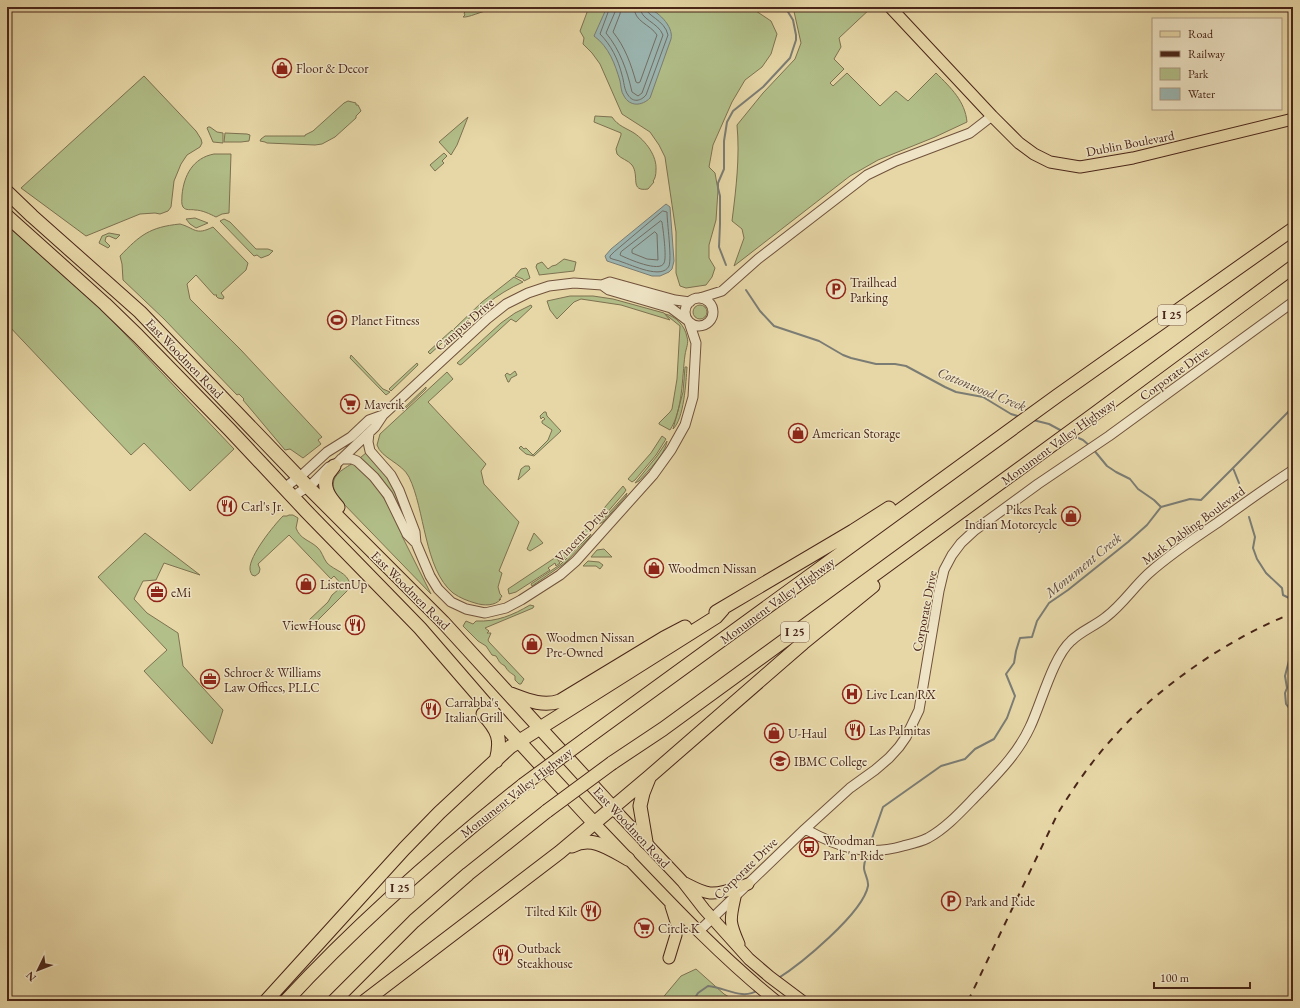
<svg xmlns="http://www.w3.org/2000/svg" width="1300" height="1008" font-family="'EB Garamond',serif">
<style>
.green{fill:#b2bf89;stroke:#7e7251}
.water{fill:#9bb7b3;stroke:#7b7d75}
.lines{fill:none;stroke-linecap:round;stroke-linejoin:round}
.shore{stroke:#726e66;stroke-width:1}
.stream{stroke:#7b7d75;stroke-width:2}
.minor-casing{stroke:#71523c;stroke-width:11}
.major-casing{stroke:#4a2619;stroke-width:13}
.highway-casing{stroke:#4a2619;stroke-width:15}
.minor{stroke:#efe5c6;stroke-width:9}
.major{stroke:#e7d7a7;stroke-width:11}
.highway{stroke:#e7d7a7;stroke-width:13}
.rail{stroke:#4a2619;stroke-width:2;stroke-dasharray:7 7;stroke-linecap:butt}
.highway-bridge-casing{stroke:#4a2619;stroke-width:15;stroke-linecap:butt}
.highway-bridge{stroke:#e7d7a7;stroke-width:13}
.labels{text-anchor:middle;stroke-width:3;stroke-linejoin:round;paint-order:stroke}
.shield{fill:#efe5c6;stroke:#7c5f4d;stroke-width:1}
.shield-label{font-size:12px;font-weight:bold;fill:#4a2619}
.poi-label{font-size:13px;fill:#4a2619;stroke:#efe5c6;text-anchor:start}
.street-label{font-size:13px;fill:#4a2619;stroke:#efe5c6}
.water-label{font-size:14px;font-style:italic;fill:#5e4a40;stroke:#efe5c6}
</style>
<rect width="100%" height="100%" fill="#e7d7a7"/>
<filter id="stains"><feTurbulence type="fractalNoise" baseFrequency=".005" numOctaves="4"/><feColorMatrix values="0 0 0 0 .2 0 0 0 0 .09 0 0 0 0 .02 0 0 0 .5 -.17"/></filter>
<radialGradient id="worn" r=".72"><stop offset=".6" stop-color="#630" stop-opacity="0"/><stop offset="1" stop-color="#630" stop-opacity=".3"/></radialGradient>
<!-- green -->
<path class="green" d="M470 7H491L490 10C482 11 468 18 463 17L465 15 464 13Z
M589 7H750L771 21 777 34 771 54 762 67 745 80 732 102 713 145 709 167 715 173 718 190 716 220 709 245V258L715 268 712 277 706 285 686 288 680 286 676 273V232L665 157 659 145 650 132 622 114 600 64 592 53 583 44 584 38 580 31Z
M793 7H872L839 38 841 47 834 59 844 69 830 83 833 86 847 73 880 106 896 91 908 101 936 73C951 88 965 101 967 122L935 137 878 160 850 176 734 266 744 238 742 229 732 221C736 189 740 157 737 125L763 93 795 59 801 43Z
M144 76 196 131 201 139 202 143 200 147 187 155 181 164 174 181 171 207 168 211 160 214 155 213 140 214 86 236 21 188Z
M348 101 356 103V105H358L361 111 356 116V118L335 137 322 144 315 145 267 143 265 142 260 141 261 139 265 136H305V135L313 131 344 103Z
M595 116 612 117C618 126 626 128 634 133 646 141 657 156 656 170 656 175 655 179 653 181L654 182 648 189C629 192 640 176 632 165 628 160 621 159 617 154L616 149 621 135V133L594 122Z
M468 117 457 145 451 155 439 142Z
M208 127H210L217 132 223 133V143L213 142 207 128Z
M225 133 247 134 250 135 249 141 241 142H224Z
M444 153 447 156 442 161 444 163 435 171 430 165Z
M214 154H231L229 213 222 214 216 217C210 214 202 210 195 210 191 209 186 211 183 207 181 204 182 199 182 195 184 175 193 158 214 154Z
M195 218 208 223 196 228 190 224 186 219Z
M224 219 230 222 256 249H268L273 251 269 255 261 258 257 255 254 256 220 221Z
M180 224C195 228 195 236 213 227L248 263 246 270 221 293 224 297 223 299 218 298 216 296 217 295H214L196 275 187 284 190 299 241 350 322 437 318 440 321 444 303 458 290 449 285 450 243 400 244 399 239 394 237 395 164 319 123 280 122 264 120 256C140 235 150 227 180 224Z
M7 225 104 312 234 449 190 491 144 443 131 455 7 324Z
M109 233 120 235 116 239 109 236 106 237 105 241 110 246 108 248 99 243 102 236Z
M564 259 576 262 574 271 539 275V274L536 267 537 264 542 262 548 269 552 266 556 265Z
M526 268 527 269 530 278 524 281 523 279 515 276 521 269Z
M514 277 523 282C496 294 476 312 455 331L454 329 482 302Z
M570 296H593L613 299 664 313 670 320 621 305 581 299 574 302 557 319 550 310 547 301Z
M531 305 532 307 516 322 511 319 462 364 460 365 457 363 501 323 515 313Z
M693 312a7 7 0 1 1 14 0a7 7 0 1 1-14 0Z
M665 314C676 316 685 326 687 337 689 343 686 348 685 355 682 377 683 410 670 430L659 424V423L670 412 672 409 677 379 680 326Z
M452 330 454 332 430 354 428 352Z
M351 355 383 389 390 392 386 395 384 393 350 358Z
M417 363 418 365 391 391 389 389Z
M685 367H687C686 382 684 419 673 429L683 392Z
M515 371 517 375 511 378 509 382H508L505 375 507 373 510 375Z
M447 372 453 379 428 402 486 464 481 471 484 484 519 522 499 571 502 573 498 587 500 594 502 596 499 600 501 599C495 606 484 606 475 603 468 601 460 598 453 593 424 569 425 509 409 477 402 463 381 458 377 445L380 434Z
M426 387V389L403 411 402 410Z
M544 412H546L547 416 561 431 534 456 526 454 519 448 521 446 524 449 526 448 533 455 548 440 552 430 542 423V421L545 419 543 417 541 419 540 416Z
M662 436 666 439 656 455 635 480 632 482 628 479 651 453Z
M667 441C666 453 647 472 639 481L635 483 657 456Z
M367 452 389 478 405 512 400 513 379 478 360 458Z
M353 463C374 474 393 514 403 535L402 536 431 594 340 500C338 496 335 494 334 489 330 475 344 469 353 463Z
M525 466H529L530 469 518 480 521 469Z
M623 486 626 490 624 493 599 522 595 524 593 521Z
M627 493 626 496 603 522 599 524Z
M289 515H293L298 518 296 528C300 539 309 540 317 547 322 551 323 558 327 563 335 571 347 572 350 584L349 588H339L338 587 341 584 334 576 331 579 289 535 258 564 260 569 259 573 255 576 252 575C251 573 250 571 250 569 249 556 274 525 283 516H287Z
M587 528 590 531 588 534 561 562 557 556 574 544Z
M145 533 200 575 164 563 156 580 143 581 134 599 147 613 178 633 183 666 223 710 212 744 144 671 167 650 98 577Z
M534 533 543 543 530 551 527 549Z
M591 534 589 538 565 563 532 586 531 584 561 564Z
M604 549 612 557H591L597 550Z
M556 557 560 563 556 566 555 563 548 568 550 570 516 592 509 594 508 589Z
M588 561 599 562 603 565 600 569 596 566H583Z
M339 589 348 590 312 626 308 621 328 602 332 595Z
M530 605 534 606 533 608 485 628 489 631 487 633H491L488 640 489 642 524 679 521 684H519L515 680V676C510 672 508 672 505 666 498 662 500 662 496 656L492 655 486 646 478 641 463 626 466 621 473 624 476 621C497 622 513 615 530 605Z
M696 969 724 994 736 1001H660L681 976Z"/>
<!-- water -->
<path class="water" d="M607 7C617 7 636 5 645 7 657 10 674 26 671 39L650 98C642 106 630 107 624 96 621 92 621 86 620 81 615 64 609 47 594 36Z
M666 204 670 207 674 261 672 269 669 272 660 276H652L607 261 605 256 611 249Z"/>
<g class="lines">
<!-- shore -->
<path class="shore" d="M610 7 600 34C611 45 618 59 622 75 624 81 624 90 628 95 633 103 641 101 646 95L668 35C665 20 646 16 645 7
M615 7V12L606 33C620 50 627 70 632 92L638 96 642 93 663 35C658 22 640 20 640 7
M621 7 620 14 613 32C625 47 631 64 636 82L638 83 640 82 657 35C650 24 634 22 634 7
M663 211 667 212C667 222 672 258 669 266 662 280 632 265 622 262 618 260 614 260 610 258V256L614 252Z
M661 221 662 222C663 229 667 258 664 263 660 273 628 259 620 255L621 252Z
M655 232 657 234 658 260 647 259 632 253V250Z"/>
<!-- stream -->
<path class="stream" d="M726 265 719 247 720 224V196L718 188V183L724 169V141L727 122 733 111 763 87 790 58 796 40V35L793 20 785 7
M746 290 760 311 774 326 819 341 843 355 851 358 876 364H895L906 366 945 387 956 392 983 397 1011 414 1021 417
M1033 420 1049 424 1062 431
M1074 436 1083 440 1090 446
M1093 449 1107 466 1116 472 1130 479 1138 489 1154 500 1161 507
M1233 468 1239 483
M1249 517 1255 537 1253 548 1257 559 1266 573 1282 588 1283 595 1289 598 1290 609 1293 616
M1293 645 1285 676 1287 688 1285 693 1286 704 1289 708 1290 720 1293 725
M869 847 883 807 941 766 965 759 975 749 994 739 1007 718 1015 696 1006 674 1014 663 1016 651 1020 638 1032 637 1037 621 1049 603 1068 590 1128 542 1147 525 1161 507 1190 499 1201 500 1233 468 1293 407
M777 979C801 964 863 913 868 886 869 880 864 873 864 868 864 863 866 857 867 853
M693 1001 698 993 708 986C725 987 742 1001 758 990"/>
<defs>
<path id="minor" d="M602 285 609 290 671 308 687 320
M685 312a14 14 0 1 1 28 0a14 14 0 1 1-28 0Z
M700 298 722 291 758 259 867 175 896 161 970 133 992 116
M369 433 368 442 370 451 391 475 399 490 415 532 416 543 430 576 438 589 451 602 466 609 485 613 506 608 521 600 560 575 576 561 653 475 671 450 685 425 693 397 696 343 689 322
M341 459H352L357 461 374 477 388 495 407 534 416 543
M284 488 303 474 327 452 351 437 369 420 383 415
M292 497 312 484 329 467 334 466 375 427 383 415 487 319 506 304 528 293 549 286 574 283 602 285 610 282 675 300 690 302
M805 829C838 847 865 857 903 846 911 844 920 842 928 838 948 827 964 808 980 792 999 772 1018 753 1030 727 1041 704 1053 657 1071 641 1081 631 1095 626 1106 617 1122 605 1133 588 1148 574 1169 555 1193 539 1217 523 1242 505 1267 487 1293 470
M698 932 805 829 850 788 875 770 889 758 899 747 906 737 919 710 939 591 944 570 952 555 961 543 975 530 1038 484 1109 436 1293 302"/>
<path id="major" d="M890 7 992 116 1019 143 1034 154 1050 162 1080 167 1133 158 1293 119
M613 808 683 882 704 909 749 959 770 977 802 1001
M594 823C653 884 710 948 776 1001
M685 883C693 887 701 892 710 893 722 894 736 888 748 884
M735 897C730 920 729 921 739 944
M669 958 676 935 677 925 671 906"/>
<path id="highway" d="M7 192 32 216 140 312 308 487 443 622 613 808
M7 216 105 304 138 336 229 429 306 511 420 628 503 724 594 823
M334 466C332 469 330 471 328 474 321 487 330 498 338 507
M716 612 853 531 889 508
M511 694C527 700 543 707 560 701L664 638 685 627
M483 714C498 730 502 739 496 761
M587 738 1057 396 1293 229
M612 763 663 729 1093 415 1293 267
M646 842 640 806 643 793 649 778
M572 846C592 835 610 849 628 859
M266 1001 404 849 439 813 510 747 716 617 723 609
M286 1001C359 922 439 852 523 785
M334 1001 414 921 468 874 547 811
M365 1001 560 852 649 777 803 643 873 586"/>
</defs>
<!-- minor casing -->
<use href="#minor" class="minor-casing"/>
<!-- major casing -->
<use href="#major" class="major-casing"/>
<!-- highway casing -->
<use href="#highway" class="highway-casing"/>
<!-- minor -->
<use href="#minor" class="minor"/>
<!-- major -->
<use href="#major" class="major"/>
<!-- highway -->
<use href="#highway" class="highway"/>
<!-- rail -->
<path class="rail" d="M968 1001 1058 813C1074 787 1091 762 1112 739 1156 688 1229 638 1293 613"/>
<defs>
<path id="highway-bridge" d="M523 785 587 738
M547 811 612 763"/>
</defs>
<!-- highway-bridge casing -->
<use href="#highway-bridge" class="highway-bridge-casing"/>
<!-- highway-bridge -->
<use href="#highway-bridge" class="highway-bridge"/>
</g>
<!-- icons -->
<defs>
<symbol id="shop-ring" viewBox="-11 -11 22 22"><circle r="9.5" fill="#efe5c6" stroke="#8f2418" stroke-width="1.5"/><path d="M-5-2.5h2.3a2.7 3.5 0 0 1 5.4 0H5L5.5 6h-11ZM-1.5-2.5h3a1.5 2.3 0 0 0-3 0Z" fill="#8f2418"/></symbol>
<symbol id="parking-ring" viewBox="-11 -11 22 22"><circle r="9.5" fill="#efe5c6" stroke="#8f2418" stroke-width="1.5"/><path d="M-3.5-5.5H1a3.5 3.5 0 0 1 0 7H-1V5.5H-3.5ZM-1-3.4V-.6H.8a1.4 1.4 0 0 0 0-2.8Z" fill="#8f2418"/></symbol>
<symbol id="stadium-ring" viewBox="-11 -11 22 22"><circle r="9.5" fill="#efe5c6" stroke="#8f2418" stroke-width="1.5"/><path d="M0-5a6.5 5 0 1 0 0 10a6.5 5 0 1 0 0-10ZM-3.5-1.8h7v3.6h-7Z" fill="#8f2418"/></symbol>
<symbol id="supermarket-ring" viewBox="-11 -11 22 22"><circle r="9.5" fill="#efe5c6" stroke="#8f2418" stroke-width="1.5"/><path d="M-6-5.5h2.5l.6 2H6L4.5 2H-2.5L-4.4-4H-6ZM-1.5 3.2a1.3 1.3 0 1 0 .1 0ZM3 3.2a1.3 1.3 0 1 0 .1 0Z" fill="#8f2418"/></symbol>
<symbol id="restaurant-ring" viewBox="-11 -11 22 22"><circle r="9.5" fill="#efe5c6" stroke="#8f2418" stroke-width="1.5"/><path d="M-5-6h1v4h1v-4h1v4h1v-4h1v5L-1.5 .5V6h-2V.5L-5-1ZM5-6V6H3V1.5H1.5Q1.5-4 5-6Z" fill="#8f2418"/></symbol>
<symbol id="office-ring" viewBox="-11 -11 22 22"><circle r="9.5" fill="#efe5c6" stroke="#8f2418" stroke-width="1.5"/><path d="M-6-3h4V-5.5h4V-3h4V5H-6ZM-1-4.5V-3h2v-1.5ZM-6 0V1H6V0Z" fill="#8f2418"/></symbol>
<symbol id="hospital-ring" viewBox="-11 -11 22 22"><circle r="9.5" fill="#efe5c6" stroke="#8f2418" stroke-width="1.5"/><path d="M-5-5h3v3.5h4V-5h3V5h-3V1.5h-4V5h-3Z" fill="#8f2418"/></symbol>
<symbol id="university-ring" viewBox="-11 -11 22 22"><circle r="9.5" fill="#efe5c6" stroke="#8f2418" stroke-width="1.5"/><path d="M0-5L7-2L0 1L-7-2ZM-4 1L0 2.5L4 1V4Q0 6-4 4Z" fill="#8f2418"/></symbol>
<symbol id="bus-ring" viewBox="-11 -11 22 22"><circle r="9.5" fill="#efe5c6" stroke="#8f2418" stroke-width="1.5"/><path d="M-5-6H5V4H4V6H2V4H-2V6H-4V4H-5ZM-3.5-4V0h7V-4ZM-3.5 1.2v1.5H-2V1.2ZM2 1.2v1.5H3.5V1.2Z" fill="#8f2418"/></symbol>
</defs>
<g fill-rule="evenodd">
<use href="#shop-ring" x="271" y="57" width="22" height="22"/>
<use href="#parking-ring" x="825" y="278" width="22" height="22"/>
<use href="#stadium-ring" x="326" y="309" width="22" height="22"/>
<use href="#supermarket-ring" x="339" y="393" width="22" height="22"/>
<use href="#shop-ring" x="787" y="422" width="22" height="22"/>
<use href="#restaurant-ring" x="216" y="495" width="22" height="22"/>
<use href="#shop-ring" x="1060" y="505" width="22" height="22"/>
<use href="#shop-ring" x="643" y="557" width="22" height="22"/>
<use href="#shop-ring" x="295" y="573" width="22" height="22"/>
<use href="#office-ring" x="146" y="581" width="22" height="22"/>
<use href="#restaurant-ring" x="344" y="614" width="22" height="22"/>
<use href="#shop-ring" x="521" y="633" width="22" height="22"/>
<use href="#office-ring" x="199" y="668" width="22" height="22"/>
<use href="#hospital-ring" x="841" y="683" width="22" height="22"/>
<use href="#restaurant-ring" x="420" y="698" width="22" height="22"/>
<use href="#restaurant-ring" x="844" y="719" width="22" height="22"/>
<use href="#shop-ring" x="763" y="722" width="22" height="22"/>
<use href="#university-ring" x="769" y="750" width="22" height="22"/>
<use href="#bus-ring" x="798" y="836" width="22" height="22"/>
<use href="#parking-ring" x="940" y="890" width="22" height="22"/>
<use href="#restaurant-ring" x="580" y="900" width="22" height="22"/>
<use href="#supermarket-ring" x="633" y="917" width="22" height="22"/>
<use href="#restaurant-ring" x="492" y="944" width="22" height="22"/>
</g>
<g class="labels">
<!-- shield labels -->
<g class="shield">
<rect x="1158" y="305" width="28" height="20" rx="3"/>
<rect x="781" y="622" width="28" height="20" rx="3"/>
<rect x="386" y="878" width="28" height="20" rx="3"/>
</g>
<g class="shield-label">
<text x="1172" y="319">I 25</text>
<text x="795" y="636">I 25</text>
<text x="400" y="892">I 25</text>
</g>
<!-- poi labels -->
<g class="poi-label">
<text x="296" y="73">Floor &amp; Decor</text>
<text x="850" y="287">Trailhead<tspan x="850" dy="15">Parking</tspan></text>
<text x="351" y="325">Planet Fitness</text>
<text x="364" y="409">Maverik</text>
<text x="812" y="438">American Storage</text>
<text x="241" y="511">Carl's Jr.</text>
<text x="1057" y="514" text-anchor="end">Pikes Peak<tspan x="1057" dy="15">Indian Motorcycle</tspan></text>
<text x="668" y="573">Woodmen Nissan</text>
<text x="320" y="589">ListenUp</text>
<text x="171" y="597">eMi</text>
<text x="341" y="630" text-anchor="end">ViewHouse</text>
<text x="546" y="642">Woodmen Nissan<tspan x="546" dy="15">Pre-Owned</tspan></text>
<text x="224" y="677">Schroer &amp; Williams<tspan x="224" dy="15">Law Offices, PLLC</tspan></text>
<text x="866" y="699">Live Lean RX</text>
<text x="445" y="707">Carrabba's<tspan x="445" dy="15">Italian Grill</tspan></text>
<text x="869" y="735">Las Palmitas</text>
<text x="788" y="738">U-Haul</text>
<text x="794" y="766">IBMC College</text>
<text x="823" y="845">Woodman<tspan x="823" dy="15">Park 'n Ride</tspan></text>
<text x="965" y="906">Park and Ride</text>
<text x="577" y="916" text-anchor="end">Tilted Kilt</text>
<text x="658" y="933">Circle K</text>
<text x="517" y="953">Outback<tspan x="517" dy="15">Steakhouse</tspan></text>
</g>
<!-- street labels -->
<g class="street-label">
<text transform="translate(1130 143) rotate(-11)" y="5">Dublin Boulevard</text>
<text transform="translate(464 324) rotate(-41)" y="5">Campus Drive</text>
<text transform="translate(185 358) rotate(46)" y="5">East Woodmen Road</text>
<text transform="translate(1174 373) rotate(-36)" y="5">Corporate Drive</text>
<text transform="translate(1058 441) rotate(-36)" y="5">Monument Valley Highway</text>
<text transform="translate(1193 525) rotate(-36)" y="5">Mark Dabling Boulevard</text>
<text transform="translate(581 534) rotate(-47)" y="5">Vincent Drive</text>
<text transform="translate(411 590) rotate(45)" y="5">East Woodmen Road</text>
<text transform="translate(777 600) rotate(-36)" y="5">Monument Valley Highway</text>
<text transform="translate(924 611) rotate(-79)" y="5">Corporate Drive</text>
<text transform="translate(516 792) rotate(-38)" y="5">Monument Valley Highway</text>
<text transform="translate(632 827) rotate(47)" y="5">East Woodmen Road</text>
<text transform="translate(745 868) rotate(-44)" y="5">Corporate Drive</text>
</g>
<!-- water labels -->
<g class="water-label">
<text transform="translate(982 389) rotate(22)" y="5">Cottonwood Creek</text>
<text transform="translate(1083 565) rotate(-39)" y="5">Monument Creek</text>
</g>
</g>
<!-- margin -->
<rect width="1300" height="1008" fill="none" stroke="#e7d7a7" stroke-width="24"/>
<rect x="8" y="8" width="1284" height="992" fill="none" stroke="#4a2619" stroke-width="2"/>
<rect x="12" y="12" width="1276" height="984" fill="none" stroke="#4a2619"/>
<!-- legend -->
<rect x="1152" y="18" width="130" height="92" fill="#efe5c6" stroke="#ad9981"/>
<rect x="1160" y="31" width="20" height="6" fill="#e7d7a7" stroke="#ad9981"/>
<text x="1188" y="38" font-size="12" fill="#4a2619">Road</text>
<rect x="1160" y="51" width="20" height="6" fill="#4a2619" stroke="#ad9981"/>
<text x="1188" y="58" font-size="12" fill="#4a2619">Railway</text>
<rect x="1160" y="68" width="20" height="12" fill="#b2bf89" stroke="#ad9981"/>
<text x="1188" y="78" font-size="12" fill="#4a2619">Park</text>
<rect x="1160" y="88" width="20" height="12" fill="#9bb7b3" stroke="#ad9981"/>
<text x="1188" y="98" font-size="12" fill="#4a2619">Water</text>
<!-- north arrow -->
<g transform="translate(38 970) rotate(227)" stroke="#efe5c6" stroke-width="3" paint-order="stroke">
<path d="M0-3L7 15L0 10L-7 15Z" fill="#4a2619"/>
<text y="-6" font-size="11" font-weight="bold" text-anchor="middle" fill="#4a2619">N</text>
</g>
<!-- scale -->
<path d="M1154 982v6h96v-6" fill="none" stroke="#4a2619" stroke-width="2"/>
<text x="1160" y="982" font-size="12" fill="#4a2619" stroke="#efe5c6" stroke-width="3" paint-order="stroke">100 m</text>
<rect width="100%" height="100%" filter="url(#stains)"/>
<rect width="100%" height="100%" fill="url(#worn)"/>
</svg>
